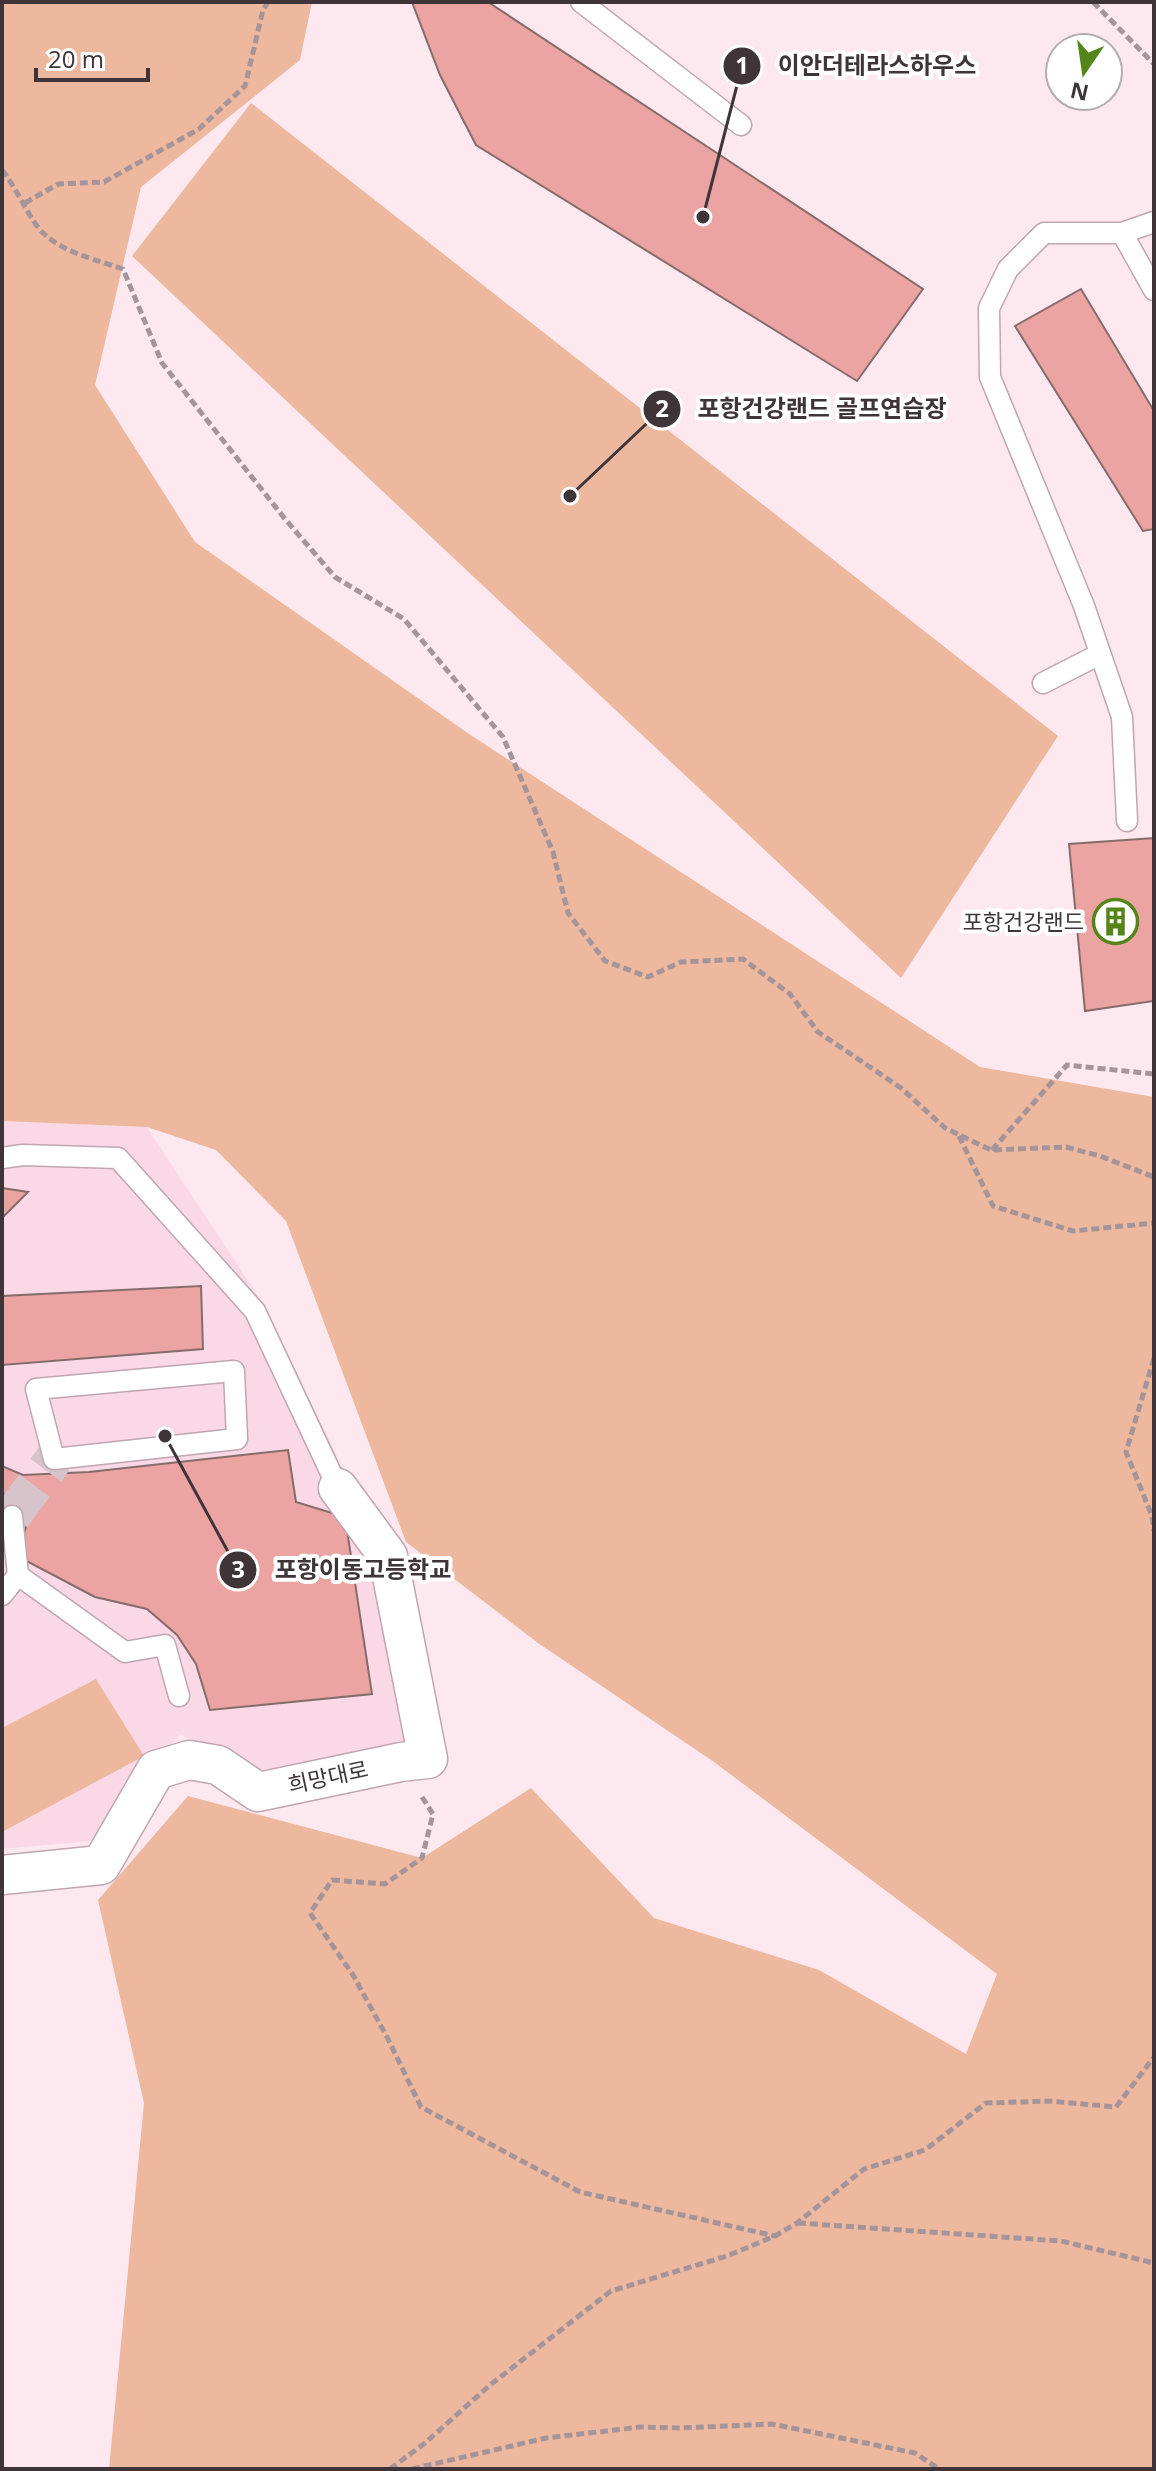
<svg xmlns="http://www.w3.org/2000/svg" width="1156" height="2471" font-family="'Open Sans','Noto Sans KR',sans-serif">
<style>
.built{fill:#fad8e6}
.green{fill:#edb89d}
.building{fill:#eca4a3;stroke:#856c6b;stroke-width:2}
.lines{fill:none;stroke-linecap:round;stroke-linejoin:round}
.street-tunnel{stroke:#d7c4cb;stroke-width:38;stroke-dasharray:38 19;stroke-linecap:butt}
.lane-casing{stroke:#bfa6b0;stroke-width:23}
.street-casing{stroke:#bfa6b0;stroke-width:41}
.path{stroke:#a5959b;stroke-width:5;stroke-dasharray:8 4;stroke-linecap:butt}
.lane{stroke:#fff;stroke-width:20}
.street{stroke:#fff;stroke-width:38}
.labels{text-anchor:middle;stroke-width:8;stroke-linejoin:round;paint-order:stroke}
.poi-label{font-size:22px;fill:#3f3539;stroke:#fff;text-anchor:end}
.street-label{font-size:22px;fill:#3f3539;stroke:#fff}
.leader{fill:none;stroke:#3f3539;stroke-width:3}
.callout-dot{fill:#3f3539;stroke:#fff;stroke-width:3}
.mark-label{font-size:24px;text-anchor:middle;font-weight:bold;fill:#fff}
.callout-label{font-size:24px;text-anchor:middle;font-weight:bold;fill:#3f3539;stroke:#fff;stroke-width:8;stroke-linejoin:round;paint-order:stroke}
</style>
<rect width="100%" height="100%" fill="#fde8f0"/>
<!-- built -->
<path class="built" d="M2 1121 147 1127 264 1305 363 1510 411 1749 259 1770 180 1734 90 1841 2 1849Z"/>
<!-- green -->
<path class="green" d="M2 2H312L300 60 141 187 95 385 195 542 469 734 980 1067 1154 1097V2469H109L144 2103 98 1900 188 1796 422 1858 531 1788 654 1918 819 1970 966 2054 997 1974 714 1762 538 1643 406 1542 286 1221 216 1150 147 1127 2 1121Z
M251 103 1058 736 901 978 132 256Z
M96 1679 144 1756 2 1832V1728Z"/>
<!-- building -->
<path class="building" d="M412 2H488L923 289 857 381 476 145 440 75Z
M1081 289 1154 411V529L1143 531 1015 326Z
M1154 838V1001L1085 1011 1069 844Z
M2 1188 28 1192 2 1218Z
M201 1286 203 1349 2 1365V1296Z
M288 1450 296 1502 345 1517 372 1694 210 1710 196 1664 177 1635 147 1609 95 1597 17 1556 33 1504 2 1494V1466L23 1475 89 1472Z"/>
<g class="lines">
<!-- street-tunnel -->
<path class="street-tunnel" d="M12 1516 54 1459"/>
<defs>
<path id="lane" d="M581 2 741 125
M1122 233 1154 290
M1043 683 1100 654
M1127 821 1122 717 1084 606 990 377 989 308 1008 269 1044 233H1122L1154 222
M2 1158 23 1155 118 1158 255 1311 338 1488
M234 1371 237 1439 54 1459 36 1389Z
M18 1575 125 1652 165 1645 179 1696
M2 1595 18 1575 12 1516"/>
<path id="street" d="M2 1875 101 1865 156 1770 189 1760 218 1765 258 1792 401 1762 428 1759 388 1556 338 1488"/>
</defs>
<!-- lane casing -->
<use href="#lane" class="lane-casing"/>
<!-- street casing -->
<use href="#street" class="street-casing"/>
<!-- path -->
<path class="path" d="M1093 2 1154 64
M2 170C16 187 31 222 43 233 64 253 97 260 123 269L162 363 285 519 335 577 404 619 503 737 553 852 568 913 605 961 648 977 681 962 743 959 790 994 818 1032 901 1088 945 1128 991 1150 1066 1147 1100 1156 1154 1177
M25 203 58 184 104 182 199 129 245 86 263 10 268 2
M959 1136 993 1206 1073 1231 1154 1223
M992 1150 1067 1065 1154 1074
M1154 1358 1126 1452 1152 1516 1154 1531
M422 1797 433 1814 422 1858 385 1884 332 1880 310 1913 353 1975 387 2037 421 2107 580 2192 775 2236
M798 2223 1061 2241 1154 2263
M390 2469 425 2443 490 2385 611 2291 727 2256 775 2236 797 2223 864 2169 925 2150 986 2103 1049 2101 1116 2107 1154 2057
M412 2469 546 2438 640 2427 680 2428 772 2424 915 2453 939 2469"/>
<!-- lane -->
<use href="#lane" class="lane"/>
<!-- street -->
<use href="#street" class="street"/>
</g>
<!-- icons -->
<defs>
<symbol id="building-ring" viewBox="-11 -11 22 22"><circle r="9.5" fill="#fff" stroke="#558518" stroke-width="1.5"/><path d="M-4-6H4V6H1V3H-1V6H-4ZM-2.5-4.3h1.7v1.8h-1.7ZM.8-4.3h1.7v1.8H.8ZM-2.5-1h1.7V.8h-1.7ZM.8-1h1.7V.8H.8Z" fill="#558518"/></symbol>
</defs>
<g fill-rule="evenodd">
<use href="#building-ring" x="1090" y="896" width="51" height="51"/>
</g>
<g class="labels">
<!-- poi labels -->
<g class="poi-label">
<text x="1084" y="930">포항건강랜드</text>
</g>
<!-- street labels -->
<g class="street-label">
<text transform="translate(328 1777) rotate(-12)" y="8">희망대로</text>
</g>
</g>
<!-- callouts -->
<path class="leader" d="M703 217L742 66M570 496L662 409M165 1436L238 1570"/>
<g class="callout-dot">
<circle cx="703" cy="217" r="8"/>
<circle cx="570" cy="496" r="8"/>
<circle cx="165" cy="1436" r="8"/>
<circle cx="742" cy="66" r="20"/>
<circle cx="662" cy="409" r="20"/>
<circle cx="238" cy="1570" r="20"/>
</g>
<g class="mark-label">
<text x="742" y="74">1</text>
<text x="662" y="417">2</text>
<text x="238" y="1578">3</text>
</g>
<g class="callout-label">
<text x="877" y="74">이안더테라스하우스</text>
<text x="822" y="417">포항건강랜드 골프연습장</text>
<text x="363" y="1578">포항이동고등학교</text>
</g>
<!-- border -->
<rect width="1156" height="2471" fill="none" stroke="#3f3539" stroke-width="8"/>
<!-- north arrow -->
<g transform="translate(1084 72) rotate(193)"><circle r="38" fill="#ffffff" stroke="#b2aeb0" stroke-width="2"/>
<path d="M0-6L14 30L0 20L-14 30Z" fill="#558518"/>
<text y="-12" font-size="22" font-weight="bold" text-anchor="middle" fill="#3f3539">N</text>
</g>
<!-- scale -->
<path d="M36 68v12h112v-12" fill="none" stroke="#3f3539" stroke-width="4"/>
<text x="48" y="68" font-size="24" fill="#3f3539" stroke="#ffffff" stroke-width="6" paint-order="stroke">20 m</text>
</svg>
